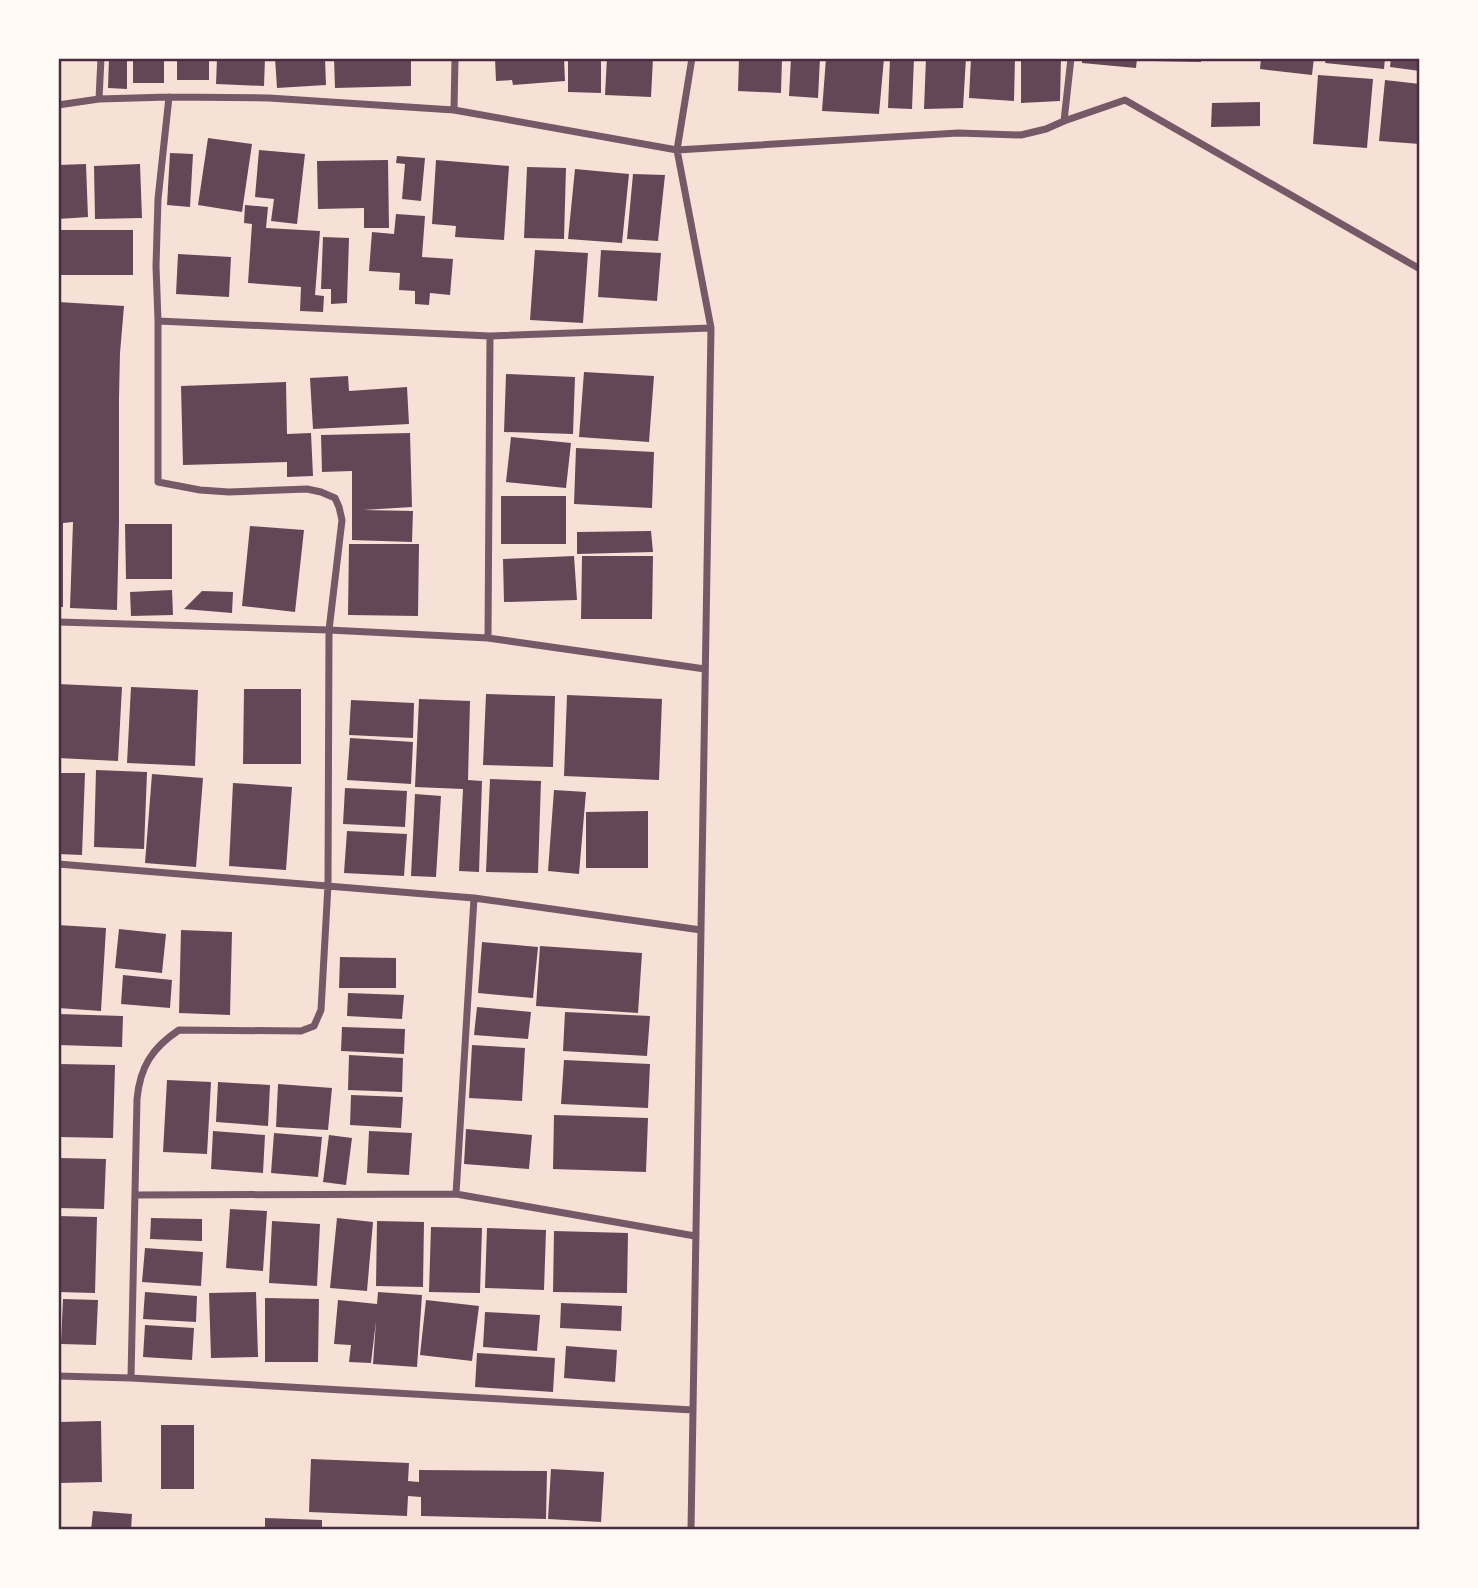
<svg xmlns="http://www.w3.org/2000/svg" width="1478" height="1588" font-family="'IBM Plex Sans',sans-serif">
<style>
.building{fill:#644757}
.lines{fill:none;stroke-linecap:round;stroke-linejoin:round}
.minor{stroke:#755966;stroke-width:7}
.neatline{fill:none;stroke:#4a2c40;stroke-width:2.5}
</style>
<rect width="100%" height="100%" fill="#f7e1d7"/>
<!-- building -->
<path class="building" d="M109 58H127V89L108 88Z
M133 58H164V83H133Z
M177 58H209V80H177Z
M217 58H265L264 86 216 84Z
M275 58H325L326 85 277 88Z
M334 58H411V86L335 88Z
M495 58H564L565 81 513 85 512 80 496 81Z
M568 58H601V93L568 92Z
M607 58H653L651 97 605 95Z
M739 58H782L781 93 738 91Z
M791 58H820L818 98 789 96Z
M826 58H884L879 114 822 111Z
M890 58H914L912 109 888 108Z
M926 58H966L963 108 924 109Z
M971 58H1015L1014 101 969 98Z
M1021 58H1061L1060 101 1021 103Z
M1082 58H1137L1136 68 1082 63Z
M1152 58H1201V62L1152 61Z
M1261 58H1314L1312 75 1260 69Z
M1326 58H1385L1384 69 1325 63Z
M1391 58H1420V71L1390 67Z
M1318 75 1373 79 1367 148 1313 144Z
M1385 80 1420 84V144L1379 141Z
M1260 102V126L1211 127 1212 103Z
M208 138 252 144 242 212 198 205Z
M259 150 305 154 297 224 271 221 274 199 255 197Z
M170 153 193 154 190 207 167 205Z
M397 156 425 158 421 201 402 199 405 164 396 163Z
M388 160 389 228H364V208L318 209 317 161Z
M436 160 509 166 504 240 455 237 456 226 432 224Z
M86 164 88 217 58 219V165Z
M140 164 142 218 95 219 94 166Z
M527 167 566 168 564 239 524 238Z
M575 169 629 174 622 243 568 239Z
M633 174 665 175 658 241 627 239Z
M245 205 268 207 266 228 320 231 315 295 324 296 323 312 300 311 301 287 248 283 252 224 244 223Z
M396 214 425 216 422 257 453 259 450 295 430 293 429 305 415 304V291L399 290 400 273 369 271 372 232 394 234Z
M58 230H133V275H58Z
M323 237 349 238 347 303 331 304V289H321Z
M535 250 588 253 583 323 530 320Z
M601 250 661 253 657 301 598 297Z
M178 254 231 257 229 297 176 294Z
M58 302 124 306 120 353 119 398V523L117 610 70 608 73 522 63 523V607H58Z
M584 372 654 376 649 442 579 437Z
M506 374 575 377 573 434 504 432Z
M348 376 349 391 407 387 409 424 313 429 310 378Z
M286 382 287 434 311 433 313 476 287 477V462L183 465 181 386Z
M410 433 412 507 363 510 413 511 412 542 352 540V471L322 472 321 435Z
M511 437 571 443 566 488 506 482Z
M576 448 654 452 652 508 574 504Z
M501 496H566V544H501Z
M125 524H172V579H126Z
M250 526 304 530 295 612 242 606Z
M651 531 653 552 577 554V532Z
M349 544H419L418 616 348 615Z
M574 556 577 600 504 602 503 559Z
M582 556H653L652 619H581Z
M172 590 173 615 131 616 130 592Z
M202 591 233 592 232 613 184 609Z
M58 684 122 687 118 761 58 758Z
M131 687 198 690 195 766 127 763Z
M244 689H301V764H243Z
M486 694 555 696 553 767 483 765Z
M567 695 662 699 659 780 564 776Z
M419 699 470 701 468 780 482 781 479 872 459 871 463 789 415 787Z
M351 700 414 703 413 738 349 735Z
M350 738 413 742 411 784 347 780Z
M96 770 147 772 144 849 94 847Z
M58 773H85L82 855 58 854Z
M152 774 203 778 196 867 145 863Z
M490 779 541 781 538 873 486 872Z
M233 783 292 787 286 870 229 866Z
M345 788 407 791 405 827 343 824Z
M554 790 586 792 579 874 548 871Z
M415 794 441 796 436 877 411 876Z
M648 811V868H586V812Z
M347 831 407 834 404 876 344 873Z
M58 925 106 928 101 1011 58 1008Z
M119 929 166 934 162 973 115 968Z
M181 930 232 932 230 1015 179 1013Z
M482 942 538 947 533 998 478 993Z
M540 946 642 953 638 1013 536 1006Z
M340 957 396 958V988H339Z
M123 975 172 980 170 1008 121 1004Z
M348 993 404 995 402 1019 347 1016Z
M477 1007 531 1012 528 1039 474 1035Z
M565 1012 650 1016 647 1056 563 1051Z
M58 1014 123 1016 122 1047 58 1045Z
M342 1027 405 1029 404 1054 341 1051Z
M472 1045 525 1048 522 1101 469 1098Z
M349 1055 403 1058 402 1092 348 1090Z
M564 1060 650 1064 648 1108 561 1104Z
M58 1064 115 1065 113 1138 58 1137Z
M167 1080 211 1082 207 1154 163 1152Z
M218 1082 270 1085 268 1126 216 1122Z
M278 1084 332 1088 328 1130 276 1127Z
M351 1095 403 1097 401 1128 350 1125Z
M554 1115 648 1118 646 1172 553 1169Z
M466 1129 532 1135 529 1169 464 1164Z
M213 1131 265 1135 263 1173 211 1169Z
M369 1131 412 1133 409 1175 367 1173Z
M274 1133 322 1137 318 1177 271 1173Z
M329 1135 352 1138 346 1185 323 1182Z
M58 1158 106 1159 104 1209 58 1208Z
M230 1209 267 1211 263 1271 226 1268Z
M58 1216 97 1217 95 1293 58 1292Z
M151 1218 202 1219V1241L150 1239Z
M337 1218 373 1222 367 1291 330 1288Z
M272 1221 320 1224 317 1286 269 1283Z
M377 1221 424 1222 423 1287 376 1286Z
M431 1227 482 1228 480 1293 429 1292Z
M487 1228 546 1230 544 1290 485 1288Z
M554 1231 628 1233 627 1293 553 1292Z
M145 1248 203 1252 201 1286 142 1282Z
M145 1292 197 1296 196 1322 143 1319Z
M256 1292 258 1357 211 1358 209 1293Z
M378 1292 422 1295 417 1367 373 1364 376 1321 371 1363 349 1362 351 1345 334 1344 338 1300 377 1304Z
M265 1298 319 1299 318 1362H265Z
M63 1299 98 1300 96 1345 61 1344Z
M426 1300 479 1306 472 1361 420 1355Z
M561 1303 622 1306 621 1331 560 1328Z
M485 1312 540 1315 537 1351 483 1347Z
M145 1325 194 1328 192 1360 143 1357Z
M566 1346 617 1350 615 1382 564 1378Z
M477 1353 555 1358 553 1392 475 1387Z
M101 1421 102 1482 58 1483V1422Z
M161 1425H194V1489H161Z
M311 1459 409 1463 408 1481 419 1482V1470L547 1471 546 1519 421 1516V1497L408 1496 407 1516 309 1512Z
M551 1469 604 1472 601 1522 548 1519Z
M93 1511 132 1514 131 1530H91Z
M265 1518 322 1520V1530H265Z"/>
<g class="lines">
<!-- minor -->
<path class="minor" d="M99 99 101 58
M58 105 99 99 169 97 269 98 454 110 677 150 958 133 1021 135 1046 129 1064 121 1125 100 1420 269
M454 110 455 58
M1064 121 1071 58
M158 321 490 336 711 328
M58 622 329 630 488 638 705 669
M488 638 490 336
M58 864 474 898 701 930
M456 1194 474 898
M135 1195 456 1194 695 1236
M58 1376 131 1378 693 1410
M131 1378 137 1099C140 1067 152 1048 179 1030L301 1031 314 1026 321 1010 328 885 329 630 342 520 339 507 335 498 321 492 307 489 229 492 200 490 158 482V321L156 266 158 199 169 97
M691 1530 711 328 677 150 692 58"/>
</g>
<!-- border -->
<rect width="1478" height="1588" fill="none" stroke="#fffaf5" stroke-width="119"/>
<rect x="60" y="60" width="1358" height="1468" class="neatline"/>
</svg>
